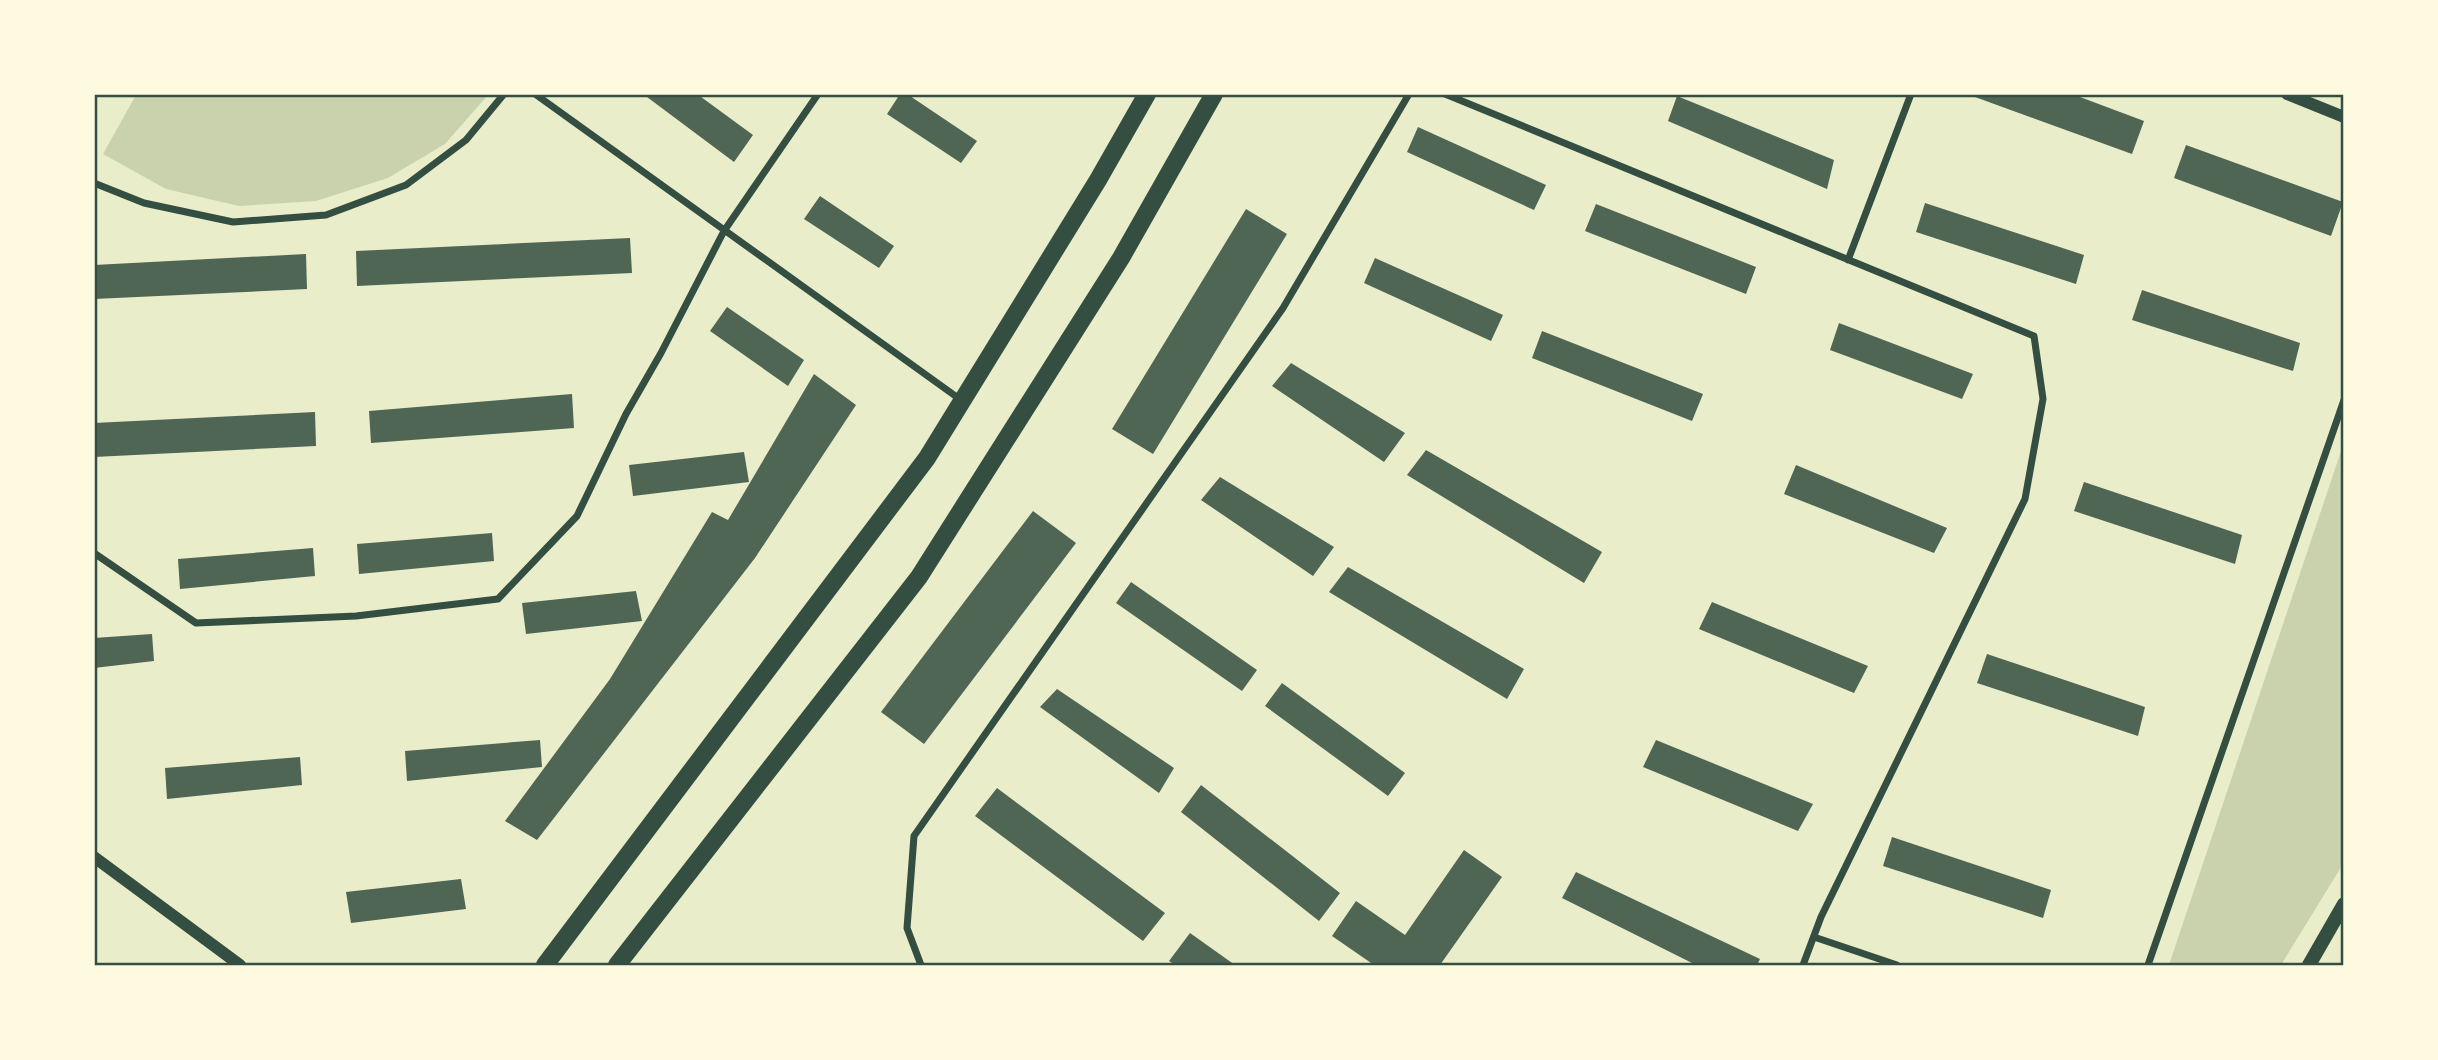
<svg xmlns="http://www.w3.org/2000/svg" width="2438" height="1060" font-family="'Sofia Sans Condensed',sans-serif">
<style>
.green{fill:#cad2ad}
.building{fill:#4f6655}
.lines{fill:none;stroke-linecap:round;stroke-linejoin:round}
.minor{stroke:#344e41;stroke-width:7}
.tertiary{stroke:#344e41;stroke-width:12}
.secondary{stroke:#344e41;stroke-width:14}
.primary{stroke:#344e41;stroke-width:18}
.neatline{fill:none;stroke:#344e41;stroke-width:2.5}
</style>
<rect width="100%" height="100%" fill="#e9edc9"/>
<!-- green -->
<path class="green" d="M136 95V94L488 95 445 144 388 178 316 201 239 206 166 189 103 154Z
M2343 445V864L2281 965H2169Z"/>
<!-- building -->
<path class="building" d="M643 94H697L753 135 734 162Z
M900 94H907L977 141 961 163 887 114Z
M1976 94H2072L2144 121 2132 154 1975 97Z
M1677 96 1834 160 1827 189 1668 121Z
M1418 127 1546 185 1534 210 1407 152Z
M2186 145 2343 202 2331 236 2174 178Z
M820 196 894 246 879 268 804 219Z
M1925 203 2084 255 2076 284 1916 232Z
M1596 204 1756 267 1746 294 1585 231Z
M1246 209 1287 234 1153 454 1112 429Z
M630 238 632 273 357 286 356 251Z
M306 254 307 289 94 299V265Z
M1375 258 1503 315 1491 341 1364 283Z
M2142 290 2300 343 2293 371 2132 320Z
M727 307 804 360 788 386 710 331Z
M1839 323 1973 374 1962 399 1830 350Z
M1542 331 1703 394 1692 421 1532 358Z
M1291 363 1405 433 1384 462 1272 386Z
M814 374 856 405 755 558 537 840 505 821 610 679 712 512 728 520Z
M572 394 574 428 371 443 369 411Z
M315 412 316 446 94 457V423Z
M1426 450 1602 552 1584 583 1407 475Z
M744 452 749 482 633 496 629 465Z
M1796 465 1947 528 1934 553 1784 494Z
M1220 477 1334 547 1313 576 1201 500Z
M2084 482 2242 535 2235 564 2074 511Z
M1033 511 1076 543 924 744 881 712Z
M492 533 494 561 359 574 357 544Z
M313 548 315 576 180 589 178 559Z
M1348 567 1524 669 1507 699 1329 592Z
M1131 582 1257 670 1242 691 1116 603Z
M636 591 642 621 526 634 522 603Z
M1712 602 1868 666 1854 693 1699 629Z
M152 634 154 661 94 668V638Z
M1987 654 2145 707 2138 736 1977 683Z
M1282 683 1405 773 1388 796 1265 706Z
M1057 689 1174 768 1159 793 1040 707Z
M540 740 542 767 407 781 405 751Z
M1656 740 1813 804 1798 831 1643 767Z
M300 757 302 785 167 799 165 768Z
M1201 785 1340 893 1319 921 1181 812Z
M997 788 1165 913 1143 941 975 816Z
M1892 837 2051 890 2043 918 1883 866Z
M1464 850 1502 877 1440 965H1374L1332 936 1356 901 1405 935Z
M1576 872 1760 959 1757 965H1696L1562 898Z
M461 879 466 909 351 923 346 892Z
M1190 933 1235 965H1175L1169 961Z"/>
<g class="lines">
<!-- minor -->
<path class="minor" d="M535 94 961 400
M1445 94 2034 336 2043 399 2025 499 1821 917 1803 965
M94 183 144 203 233 222 326 215 406 185 466 140 504 94
M1848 260 1911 94
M94 553 196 623 356 616 498 599 577 516 626 414 661 353 724 231 818 94
M1814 937 1897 965
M921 965 907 928 914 836 1283 308 1409 94
M2148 965 2344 400"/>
<!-- tertiary -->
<path class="tertiary" d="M2287 94 2344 117
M94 857 240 965"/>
<!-- secondary -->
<path class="secondary" d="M2309 965 2344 904"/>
<!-- primary -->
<path class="primary" d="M545 965 927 458 1098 180 1147 94
M617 965 919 577 1121 258 1214 94"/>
</g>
<!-- border -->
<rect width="2438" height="1060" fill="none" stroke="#fefae0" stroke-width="192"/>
<rect x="96" y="96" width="2246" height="868" class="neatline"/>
</svg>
